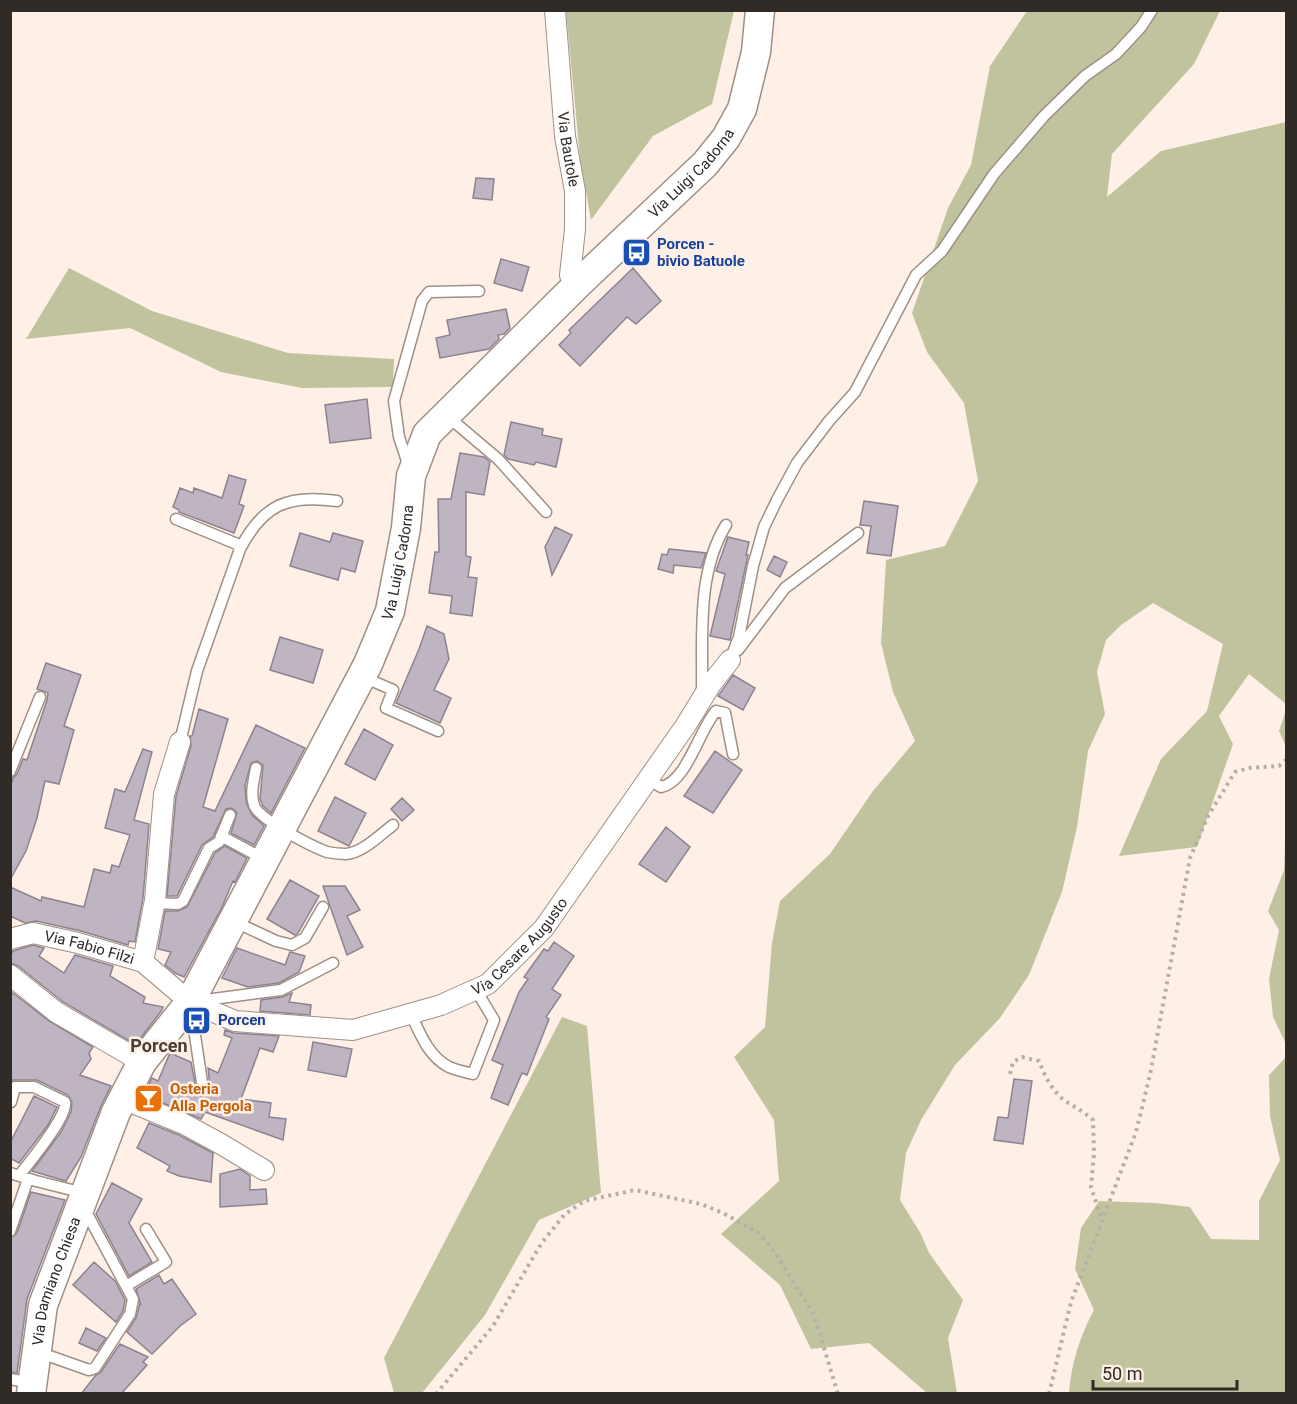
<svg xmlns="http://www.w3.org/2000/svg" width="1297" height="1404" font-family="Roboto,sans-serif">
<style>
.forest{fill:#c1c39e}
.building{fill:#bfb4c2;stroke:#8d8390;stroke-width:1.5}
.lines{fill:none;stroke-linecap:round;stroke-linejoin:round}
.lane-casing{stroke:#9f9086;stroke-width:13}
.street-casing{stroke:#9f9086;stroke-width:22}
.secondary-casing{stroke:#9f9086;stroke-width:31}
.path{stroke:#b9aea7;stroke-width:4;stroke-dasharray:3 4.5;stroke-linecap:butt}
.lane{stroke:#fff;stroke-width:10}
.street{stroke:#fff;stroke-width:20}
.secondary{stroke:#fff;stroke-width:28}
.labels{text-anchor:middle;stroke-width:5;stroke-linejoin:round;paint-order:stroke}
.street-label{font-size:15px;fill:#312b27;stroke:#fef0e7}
.transit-label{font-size:15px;font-weight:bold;fill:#164399;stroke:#fef0e7;text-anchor:start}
.food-label{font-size:15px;font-weight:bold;fill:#c56008;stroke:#fef0e7;text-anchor:start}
.quarter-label{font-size:18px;font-weight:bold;fill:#4a3d34;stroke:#fef0e7}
</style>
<rect width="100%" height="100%" fill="#fef0e7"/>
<!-- forest -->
<path class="forest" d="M566 11H734L712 104 653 136 591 220 580 158Z
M1027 11H1220L1194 64 1112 154 1107 197 1161 151 1286 122V704L1249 674 1219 716 1233 744 1197 847 1119 856 1161 759 1207 711 1223 644 1153 603 1121 625 1106 640 1097 672 1105 714 1088 751 1077 827 1062 892 1029 975 1000 1018 955 1065 921 1120 906 1153 900 1200 921 1234 929 1253 963 1300 948 1338 957 1393H927L869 1343 811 1349 780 1285 721 1234 779 1181 774 1120 734 1057 765 1027 772 943 780 901 830 854 873 791 915 741 893 692 881 643 886 560 945 546 978 481 964 403 927 352 912 313 948 208 971 165 990 66Z
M69 268 152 311 288 353 394 359 393 387 302 388 221 372 130 328 26 339Z
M1286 710V747L1279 731Z
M1286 819V1044L1273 1017 1269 979 1279 930 1268 911 1284 870Z
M562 1017 587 1026 601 1193 539 1220 485 1315 422 1393H394L384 1358Z
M1286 1057V1393H1069C1071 1364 1080 1336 1094 1310L1075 1269 1081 1228 1099 1201 1156 1203 1190 1207 1211 1239 1259 1240V1201L1280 1160 1270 1116 1269 1075Z"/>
<!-- building -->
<path class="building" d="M476 178 494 179 492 200 473 198Z
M501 259 529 267 522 291 494 283Z
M633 268 661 301 636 324 627 317 580 366 559 345 571 333 569 330Z
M506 309 510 328 504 334 498 335 499 339 489 349 440 358 436 338 450 335 447 320Z
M367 399 371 438 330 443 325 405Z
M511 422 543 429 542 435 562 439 556 467 536 462 534 465 508 459 504 455Z
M460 453 484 457 490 462 484 495 466 492V556L471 557 468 577 477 578 472 616 450 613 452 596 429 593 435 552H439L438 499H451Z
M229 475 246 480 239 504 244 506 234 533 179 512V510L173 507 180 488 193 493 194 488 222 498Z
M864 501 898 506 891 556 867 553 871 526 860 525Z
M555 527 572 535 552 575 545 547Z
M300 533 330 542 333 533 363 541 355 572 341 568 338 580 290 566Z
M728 537 749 542 746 555H748L730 640 710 636 725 574 716 571Z
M669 549 706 553 701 568 674 565 673 573 658 569 662 554 667 555Z
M774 556 787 562 780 577 767 570Z
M427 626 444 634 449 659 434 690 451 698 440 723 396 703 419 649Z
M280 637 323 650 313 683 270 670Z
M46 663 81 675 64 726 74 730 59 784 45 781 37 818 26 851 10 880V788L13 778 17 774 23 759 27 760 47 700 48 693 37 689Z
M733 675 755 688 743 710 718 696Z
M199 709 228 719 203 807 215 811 256 725 305 748 271 813 263 806 260 799 263 765 257 761 251 763 245 785 246 802 252 815 264 826 254 845 231 833 237 813 232 808 226 809 213 837 202 845 177 896H167L176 796 191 746 190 736H192Z
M364 729 393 745 375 780 345 764Z
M143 749 152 752 134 820 149 824 143 898 135 942 129 941 128 945 81 931 36 921 25 923 10 916V887L41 901 42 897 84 907 94 869 110 873 112 865 119 867 130 835 105 828 115 789 125 792Z
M715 751 742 770 713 813 684 796Z
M335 797 366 813 349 846 318 831Z
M402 798 414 810 402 821 391 809Z
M666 827 690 847 666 882 639 864Z
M225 846 247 858 235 882 233 881 222 907 184 977 175 973 165 965 171 952 158 949 165 911H178L187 907 215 853Z
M290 880 319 896 298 933 295 935 267 919Z
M323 886H345L360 910 347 916 363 947 347 955Z
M554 942 574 956 552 989 561 995 546 1017 549 1019 527 1075 522 1073 508 1105 491 1098 503 1065 492 1060 519 992 528 979 524 977 544 949 548 951Z
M33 945 44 948 39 956 64 973 75 955 113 966 110 976 145 997 143 1003 163 1007 162 1010 136 1044 133 1043 63 1002 18 966 10 963V955L13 951Z
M237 948 285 965 290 952 305 956 299 972 279 983 248 987 222 978Z
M13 993 49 1021 93 1047 89 1053 91 1059 80 1075 111 1086 101 1106 81 1157 66 1181 32 1171 61 1132 71 1112 72 1102 68 1095 37 1080H10V996Z
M292 993 289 1002 311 1005 310 1015 260 1011 261 1000 282 997Z
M225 1030 234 1033 279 1036 273 1052 260 1048 241 1099 271 1103 269 1117 286 1119 283 1140 205 1112 201 1119 144 1095 152 1078 158 1081 170 1053 191 1062 197 1093 201 1096 208 1094 210 1088 208 1068 218 1073 232 1038 224 1035Z
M313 1042 352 1049 346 1077 308 1070Z
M1014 1079 1032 1081 1023 1144 994 1140 998 1117 1008 1118Z
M34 1096 57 1107 48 1125 19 1163 10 1158V1143Z
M149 1123 179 1135 213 1153 211 1182 179 1176 167 1171 170 1166 137 1148Z
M240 1169 250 1176V1190L266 1189 267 1204 220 1207V1174Z
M112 1183 142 1199 129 1223 152 1262 129 1276 96 1214Z
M31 1192 65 1200 27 1299 17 1373 10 1372V1238L17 1233Z
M94 1262 115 1281 125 1300 123 1311 116 1322 73 1285Z
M159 1275 164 1284 172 1279 196 1314 180 1326 152 1354 127 1332 136 1318 140 1303 141 1305 136 1289Z
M86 1328 106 1338 97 1351 79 1343Z
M120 1344 148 1357 143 1362 147 1365 121 1394H81L95 1376 101 1372Z"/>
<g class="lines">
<defs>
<path id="lane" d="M446 415 498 459 546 512
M409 467 399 437 394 401 422 301 429 292 479 291
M176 519 237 544 240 549 197 671 180 742
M240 549C263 505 287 494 337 501
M738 650 785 588 858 533
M730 660 739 637 753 566 764 527 777 500 797 463 829 421 855 392 916 275 942 251 994 174 1044 116 1085 76 1116 54 1141 27 1152 10
M361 676 393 690 386 708 438 731
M702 693C703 638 696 574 726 525
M256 768C254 780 250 793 254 805 258 819 313 847 327 852 332 853 341 854 346 854 362 853 380 835 393 825
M10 771 40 697
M648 779 661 787C687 782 699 730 716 711L725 713 733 754
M221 836 264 859
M155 903 178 904 183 901 209 848 219 842 230 815
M233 921 276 941 292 945 305 938 323 907
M411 1014C420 1034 429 1057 449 1067 456 1070 465 1072 473 1074L494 1020 476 990
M203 1089 190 1002 281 990 333 963
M11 1102 15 1087H34L65 1102C67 1118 30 1161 19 1176
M10 1173 36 1181 84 1193
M10 1231 28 1179
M126 1286 166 1262 146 1229
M38 1352 89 1370 95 1368 130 1314 133 1299 84 1208
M10 1379 33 1383"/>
<g id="street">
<path id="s1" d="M555 10 565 136 575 191V229L570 275 579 283"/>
<path id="s2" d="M10 939 33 933 78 943 143 962 190 1002 235 1021 353 1030 441 1005 488 984 544 928 686 725 711 684 730 660"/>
<path d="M143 962 155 900 164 794 180 742"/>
<path d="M10 975 56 1012 142 1062"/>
<path d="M123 1099 184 1124 221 1144 264 1170"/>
</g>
<g id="secondary">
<path id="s3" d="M31 1394 43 1305 116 1112 142 1062 190 1002 368 664 390 611 406 528 411 476 427 434 579 283 705 164 726 138 742 109 756 52 760 10"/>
</g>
</defs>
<!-- lane casing -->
<use href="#lane" class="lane-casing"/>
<!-- street casing -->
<use href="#street" class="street-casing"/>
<!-- secondary casing -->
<use href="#secondary" class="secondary-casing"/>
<!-- path -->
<path class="path" d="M1286 308V338
M1010 1074 1013 1062 1022 1057 1039 1061C1045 1076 1052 1091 1065 1101 1075 1107 1084 1112 1093 1120L1094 1154 1091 1187 1101 1217
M436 1394 493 1326 541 1244 564 1215 584 1201 635 1190 701 1204 723 1213 757 1232 770 1245 814 1315 838 1394
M1049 1394 1071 1302 1136 1132 1150 1075 1190 858 1208 816 1235 772 1249 768 1279 766 1286 760"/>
<!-- lane -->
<use href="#lane" class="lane"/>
<!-- street -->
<use href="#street" class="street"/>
<!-- secondary -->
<use href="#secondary" class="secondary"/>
</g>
<!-- icons -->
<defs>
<symbol id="bus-square" viewBox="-11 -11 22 22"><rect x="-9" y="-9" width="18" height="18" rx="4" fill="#1a4fb4" stroke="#fef0e7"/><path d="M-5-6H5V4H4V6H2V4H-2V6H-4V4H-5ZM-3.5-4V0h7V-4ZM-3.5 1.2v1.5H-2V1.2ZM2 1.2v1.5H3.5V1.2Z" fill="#fff"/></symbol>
<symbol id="bar-square" viewBox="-11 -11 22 22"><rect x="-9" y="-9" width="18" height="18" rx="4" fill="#e8710a" stroke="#fef0e7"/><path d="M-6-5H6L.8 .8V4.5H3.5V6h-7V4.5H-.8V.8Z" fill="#fff"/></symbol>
</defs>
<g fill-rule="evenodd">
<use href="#bus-square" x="620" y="236" width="33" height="33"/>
<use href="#bus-square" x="180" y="1004" width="33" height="33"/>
<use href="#bar-square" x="132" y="1082" width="33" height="33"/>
</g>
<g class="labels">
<!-- street labels -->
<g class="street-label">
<text dy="5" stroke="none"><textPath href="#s1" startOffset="140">Via Bautole</textPath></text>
<text dy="5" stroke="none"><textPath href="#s3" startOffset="1422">Via Luigi Cadorna</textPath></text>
<text dy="5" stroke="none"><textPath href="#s3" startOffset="918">Via Luigi Cadorna</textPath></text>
<text dy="5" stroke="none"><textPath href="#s2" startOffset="558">Via Cesare Augusto</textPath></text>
<text dy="5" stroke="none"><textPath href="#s2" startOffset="82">Via Fabio Filzi</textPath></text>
<text dy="5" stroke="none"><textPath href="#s3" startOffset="116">Via Damiano Chiesa</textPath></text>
</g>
<!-- transit labels -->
<g class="transit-label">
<text x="657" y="249">Porcen -<tspan x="657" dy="17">bivio Batuole</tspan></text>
<text x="218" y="1025">Porcen</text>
</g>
<!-- food labels -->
<g class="food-label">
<text x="170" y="1094">Osteria<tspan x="170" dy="17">Alla Pergola</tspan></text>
</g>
<!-- quarter labels -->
<g class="quarter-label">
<text x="159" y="1052">Porcen</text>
</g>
</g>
<!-- border -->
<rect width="1297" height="1404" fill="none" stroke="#312b27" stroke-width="24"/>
<!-- scale -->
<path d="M1093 1380v9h144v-9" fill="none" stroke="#312b27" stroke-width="3"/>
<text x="1102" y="1380" font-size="18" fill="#312b27" stroke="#fef0e7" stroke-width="4.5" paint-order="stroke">50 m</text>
</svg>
